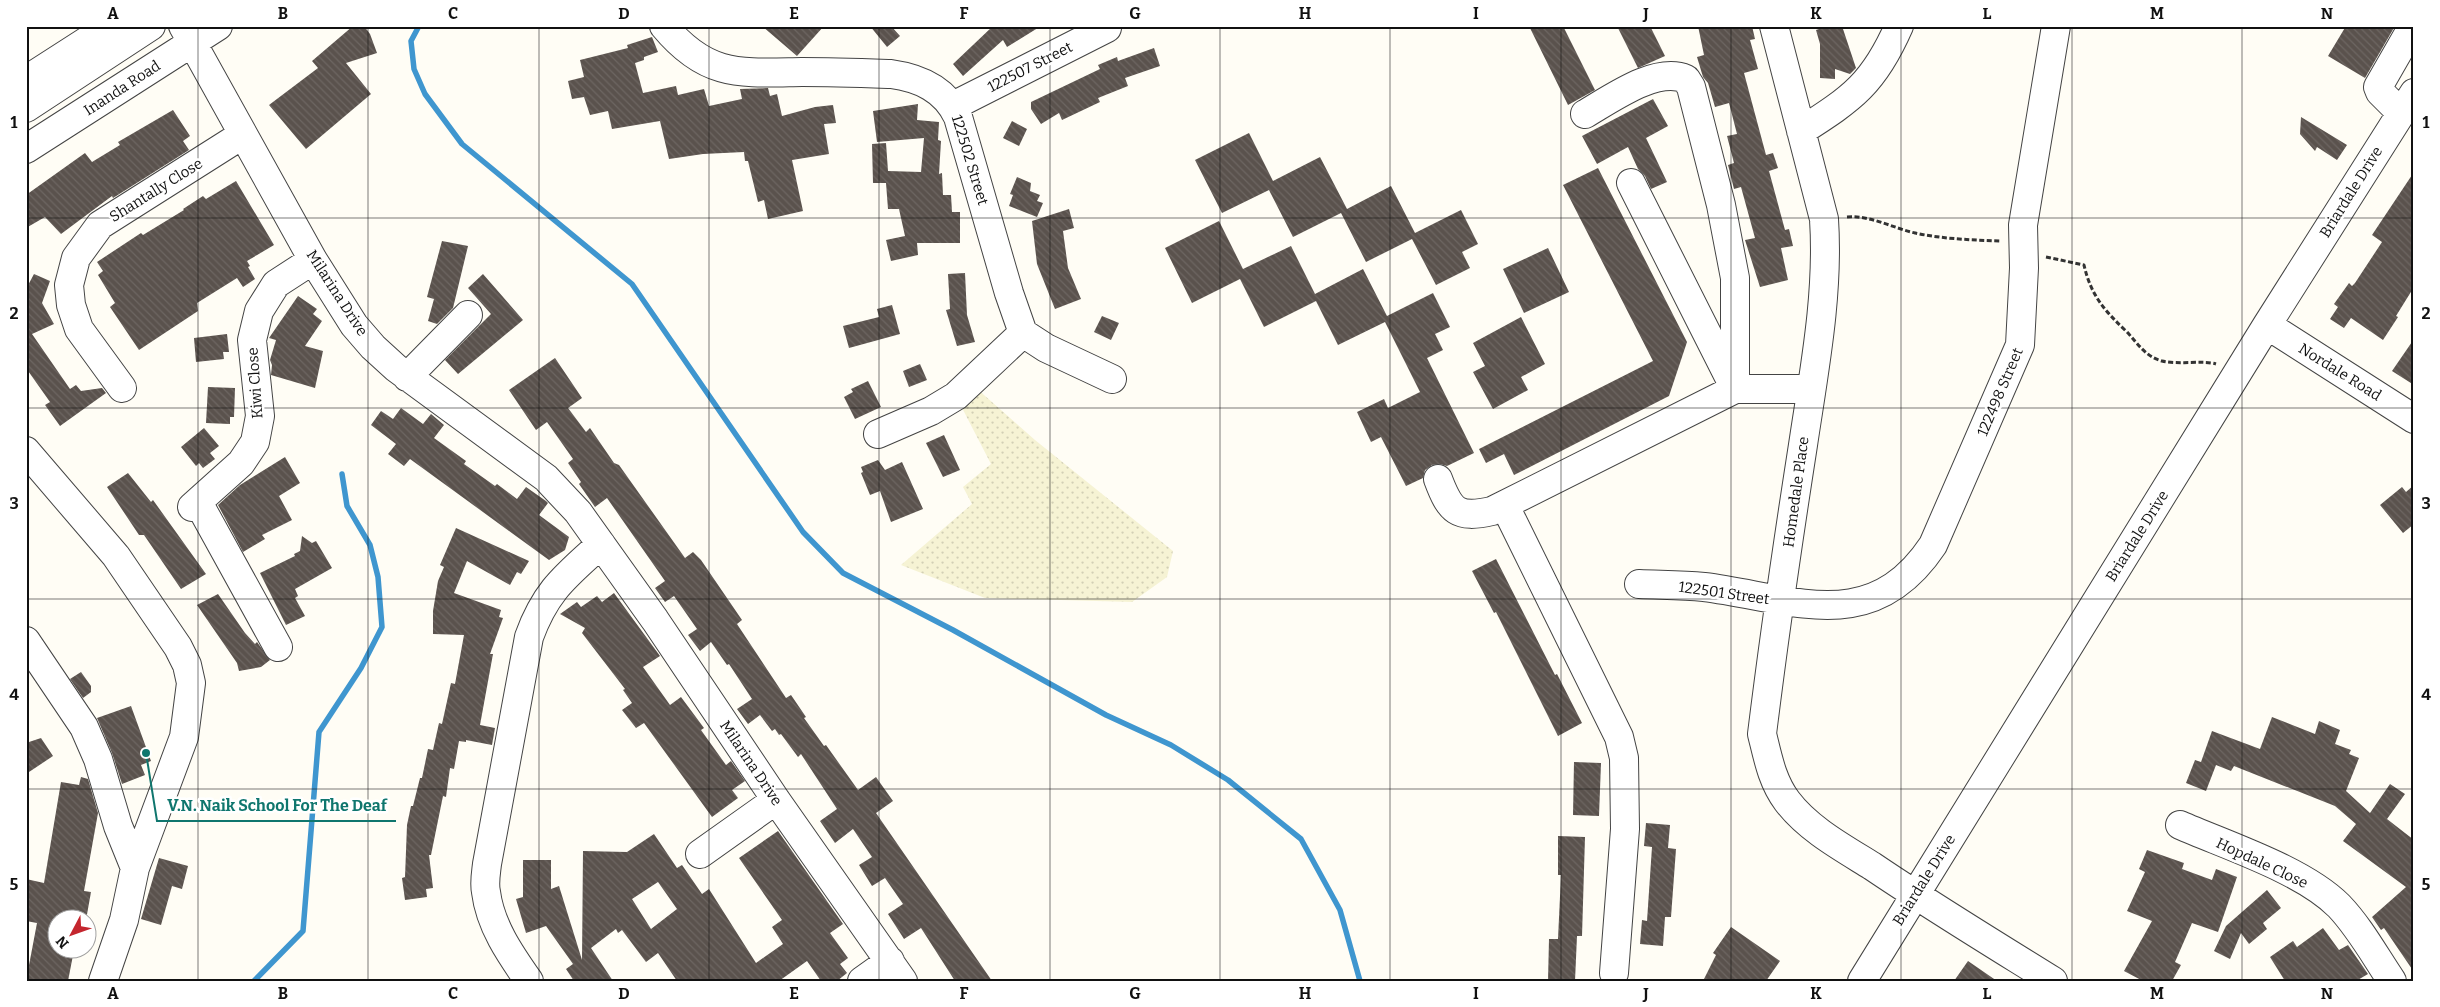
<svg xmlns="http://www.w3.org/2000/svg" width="2440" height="1007" font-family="Bitter,serif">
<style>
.farmland{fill:url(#farmland-dots)}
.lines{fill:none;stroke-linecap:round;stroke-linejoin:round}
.stream{stroke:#3f96cf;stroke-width:5.5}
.building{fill:url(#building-back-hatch);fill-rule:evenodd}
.minor-casing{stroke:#444;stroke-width:30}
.path{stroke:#333;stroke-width:3;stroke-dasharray:5 2.5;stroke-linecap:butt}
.minor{stroke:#fff;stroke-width:28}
.grid{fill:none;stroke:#111;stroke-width:1;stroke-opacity:0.55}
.labels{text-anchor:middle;stroke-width:5;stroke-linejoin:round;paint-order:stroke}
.street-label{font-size:15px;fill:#111;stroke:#fff}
.leader{fill:none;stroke:#0f766e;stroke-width:2}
.callout-dot{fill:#0f766e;stroke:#fff;stroke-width:2}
.callout-label{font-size:16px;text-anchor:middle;font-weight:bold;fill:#0f766e;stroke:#fff;stroke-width:5;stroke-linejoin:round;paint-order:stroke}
.neatline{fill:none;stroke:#111;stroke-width:2}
.grid-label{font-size:16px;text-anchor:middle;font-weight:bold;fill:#111}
</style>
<defs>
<pattern id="farmland-dots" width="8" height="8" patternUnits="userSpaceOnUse" patternTransform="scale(1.25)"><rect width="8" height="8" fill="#f6f3d4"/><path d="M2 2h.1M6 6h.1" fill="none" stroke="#d2cfb5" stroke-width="1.8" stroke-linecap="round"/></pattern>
<pattern id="building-back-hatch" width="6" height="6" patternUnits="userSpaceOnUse" patternTransform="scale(1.25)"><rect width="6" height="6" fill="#5a524d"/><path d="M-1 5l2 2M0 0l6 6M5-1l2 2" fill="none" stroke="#6d6662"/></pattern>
</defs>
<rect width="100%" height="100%" fill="#fffdf5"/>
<!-- farmland -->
<path class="farmland" d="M976 388 1035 440 1173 551 1167 577 1132 602 985 598 901 565 972 504 963 487 991 464 959 402Z"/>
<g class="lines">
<!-- stream -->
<path class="stream" d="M419 26 411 41 414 69 425 94 462 144 632 284 803 532 843 573 953 630 1106 715 1171 745 1228 780 1301 839 1340 910 1360 981
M254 981 303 931 319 732 361 668 382 627 378 577 370 545 347 506 342 474"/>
</g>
<!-- building -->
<path class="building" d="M353 26H364L370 34 377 53 346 63 371 94 306 149 269 105 318 68 312 61Z
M762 26H824L797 56Z
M870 26H891L900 36 887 47Z
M993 26H1041L1007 47 1003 40 963 76 953 64Z
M1529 26H1563L1595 90 1568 105Z
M1617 26H1650L1665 56 1638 68Z
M1698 26H1752L1755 39 1750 40 1758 69 1744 73 1766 155 1773 153 1778 168 1769 171 1785 230 1789 229 1793 246 1781 248 1788 280 1760 287 1745 240 1755 238 1741 187 1734 189 1728 165 1734 163 1727 136 1737 134 1729 103 1715 107 1708 83 1703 77 1697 57 1704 55Z
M1828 26H1842L1856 68 1850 74 1835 69V79L1820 78V44L1816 30Z
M2346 26H2395L2365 78 2328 56Z
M652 37 658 52 644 57V60L635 63 643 93 676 86 678 95 704 89 709 106 742 99 740 89 768 88 770 96 777 94 782 116 815 107 833 105 836 123 824 124 829 154 792 160 803 211 768 219 764 200 758 202 748 161H745L744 152 703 154 669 159 660 121 612 129 608 111 590 115 584 97 572 99 568 81 584 77 580 60 628 48 627 45Z
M1154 48 1160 66 1125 78 1128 86 1098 98 1100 102 1062 120 1059 113 1041 124 1031 109V102L1100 69 1098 65 1117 57 1118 61Z
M1653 99 1668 126 1646 138 1667 182 1651 189 1645 176 1638 169 1628 147 1597 164 1582 136Z
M918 104 917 120 939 122 938 140 941 141 939 174 942 173 943 195H951L952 212H960V243H917L918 255 891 261 886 240 905 236 899 209H888L886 183H873L872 144 886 143 888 171 921 172 924 138 877 142 873 111Z
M173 110 190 136 183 141 189 150 113 198 112 196 61 234 45 217 26 228V195L85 153 92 162 120 145 118 142Z
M2301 117 2347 145 2337 160 2317 147 2315 151 2300 134Z
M1012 121 1027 129 1019 146 1003 138Z
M1249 133 1273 181 1320 157 1347 209 1391 186 1415 233 1461 210 1478 244 1462 252 1470 268 1436 285 1412 239 1366 262 1341 213 1293 237 1269 190 1222 213 1195 160Z
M1598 168 1687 342 1669 396 1514 475 1504 454 1486 463 1479 449 1653 361 1563 185Z
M2414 172V287L2396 316 2398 317 2383 340 2351 318 2344 328 2330 319 2338 307 2334 304 2349 283 2352 286 2355 283 2382 242 2372 235Z
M1017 177 1031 183 1030 191 1040 195 1037 201 1043 203 1037 217 1009 206 1013 195 1010 194Z
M236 181 274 245 247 261 250 266 248 267 255 279 243 287 237 278 197 303 198 311 139 350 110 307 115 303 98 275 103 271 97 262 141 233 143 235 184 210 183 209 203 196 206 199Z
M1069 209 1074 228 1063 231 1068 268 1081 299 1055 309 1037 264 1032 221Z
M1219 221 1243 269 1291 246 1315 294 1363 269 1387 316 1433 293 1450 327 1435 334 1443 350 1427 358 1474 453 1447 466 1440 464 1432 465 1425 470 1423 478 1406 486 1381 437 1371 442 1357 412 1384 399 1388 408 1420 392 1385 322 1338 345 1316 301 1264 327 1240 279 1192 303 1165 248Z
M442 241 468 246 453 308 437 324 428 321 434 299 427 297Z
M1548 248 1569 292 1524 313 1503 269Z
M965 273 967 315 975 342 957 346 946 310 950 309 948 274Z
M34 274 50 281 42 303 54 324 32 334 70 389 76 385 81 391 102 388 106 393 60 426 45 405 50 402 26 368V289Z
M483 274 523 320 458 374 445 360 491 314 468 288Z
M298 296 317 309 313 314 322 321 305 346 323 351 315 388 271 375 272 365 270 360 276 340 269 338Z
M892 305 900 334 849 348 843 326 879 317 877 309Z
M1102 316 1119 323 1111 340 1094 332Z
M1521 317 1545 364 1521 377 1528 390 1493 409 1473 372 1485 366 1473 343Z
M227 334 229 352H223L224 359 196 362 194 338Z
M2414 339V385L2392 371Z
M555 358 582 398 568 408 586 432 590 428 614 463 619 465 685 558 693 552 701 560 742 620 737 624 786 698 791 695 806 717 804 718 824 746 826 745 858 790 876 777 893 801 876 813 992 981H955L921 928 904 939 888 914 903 904 885 878 872 886 859 865 872 857 853 829 835 843 820 821 837 809 801 754 798 757 781 734 779 735 775 729 772 731 760 715 748 724 737 709 752 699 729 664 727 665 711 642 700 651 688 635 697 629 674 596 665 602 655 588 665 581 607 498 595 507 579 484 581 482 568 463 573 459 547 422 536 430 509 390Z
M920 364 927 380 909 387 903 371Z
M868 381 881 407 855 419 844 397 853 392 851 389Z
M208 387 235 388 234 417H230V424L206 423Z
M401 408 423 424 431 414 444 425 434 438 466 461 464 464 495 486 497 484 517 499 526 487 546 501 548 503 539 515 569 537 565 550 549 560 410 459 404 466 388 454 396 444 371 425 381 411 393 419Z
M204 428 219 446 210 453 215 459 203 468 199 463 196 466 181 447Z
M944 435 960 470 943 477 926 443Z
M285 457 300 483 279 496 292 520 262 535 265 539 243 552 218 505 240 485Z
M878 460 885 470 902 462 923 509 891 522 880 491 870 495 861 473 863 472 861 467Z
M128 473 151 502 153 500 206 574 181 589 144 535H139L107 487Z
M2414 485V524L2403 533 2380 505 2402 487 2406 492Z
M456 528 529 561 521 574 517 572 510 585 467 561 454 593 501 610 499 617 503 618 490 654H493L480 725 495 728 492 745 466 740V742L459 741 454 769 450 768 446 797 443 796 431 855H429L433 888 426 889 427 897 405 900 402 878 405 877 407 825 411 806H413L420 778H422L428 749 433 750 439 723 442 724 451 683 455 684 464 635 433 634V611L438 581 444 567 440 565Z
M302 536 312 543 316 541 332 568 295 589 298 596 295 598 305 616 286 625 260 573 295 556 294 554 300 551Z
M1496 559 1555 675 1557 674 1582 723 1558 736 1496 612 1494 613 1472 571Z
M614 593 660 656 643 667 670 705 681 697 704 728 701 730 726 765 731 761 745 781 732 790 738 798 712 817 644 723 636 728 622 710 632 703 623 690 625 689 582 633 585 628 560 614 577 602 581 607 597 596 602 602Z
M218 594 245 633 255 644 257 642 270 660 261 667 239 671 237 663 197 605Z
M81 672 91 686V692L83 698 70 679Z
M131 706 151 761 141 765 145 775 122 784 112 753 97 718Z
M2272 717 2315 734 2319 721 2340 730 2335 744 2351 750 2349 754 2359 758 2346 791 2370 813 2390 784 2405 794 2387 819 2414 840V972L2384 928 2381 930 2372 917 2406 887 2343 841 2356 824 2335 806 2234 766 2231 771 2216 765 2206 791 2186 783 2195 760 2201 762 2212 731 2260 749Z
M41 738 53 756 26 774V743Z
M1574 762 1601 763 1599 816 1573 815Z
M81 777 88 779 98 813 84 891 91 892 86 920H58V950H74L68 981H26L37 923 26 921V879L44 883 61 782 79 785Z
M1646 823 1670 825 1668 848 1676 849 1671 917H1665L1663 946 1640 944 1642 920 1647 921 1652 847 1644 846Z
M778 831 843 924 830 933 848 958 840 964 847 973 837 981H821L807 961 779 981H677L658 953 646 962 622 930 618 933 616 929 591 948 613 981H574L566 969 573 964 546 926 526 933 516 899 523 897V860H551V889L559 886 582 960 583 851 627 852 654 834 677 868 682 865 702 894 709 889 756 963 783 944 772 927 782 920 739 858ZM658 882 677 909 651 929 632 899Z
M1558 836 1585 837 1582 936H1577L1575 981H1548L1549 939H1558L1561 875H1558Z
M2147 850 2184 863 2182 869 2212 880 2216 869 2237 877 2218 932 2192 923 2175 962 2181 965 2172 981H2143L2124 971 2152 921 2127 911 2145 872 2139 869Z
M159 858 188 866 182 889 172 886 161 925 141 919Z
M2267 890 2281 908 2263 923 2267 929 2249 944 2241 933 2230 959 2214 951 2226 926Z
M1731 927 1780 961 1766 981H1703L1716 955 1713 953Z
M2323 928 2339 950 2348 945 2368 974 2356 981H2285L2270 957 2293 941 2297 947Z
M1968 961 1997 981H1954Z"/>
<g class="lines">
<defs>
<path id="minor" d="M183 26 313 260 354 325 373 347 396 368 546 478 578 512 655 620 776 800 903 981
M664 26C707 78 741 73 802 72 832 72 861 73 891 74 920 78 945 89 958 117L1009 293 1023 333 1046 348 1112 379
M1774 26 1824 219C1829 295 1814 371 1803 445 1788 541 1774 637 1762 734 1768 758 1772 781 1787 801 1808 829 1843 848 1872 866 1931 906 1992 943 2053 981
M26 80 110 26
M953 106 1107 28
M26 108 151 26
M2401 113 2380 92 2378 87 2413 26
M1585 114C1611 99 1656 66 1686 79L1691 87 1721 205 1735 278V389
M1801 131C1853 98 1874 83 1899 26
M26 149 218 26
M1631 183 1732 383
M2267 325 2414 419
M407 377 468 315
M122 388 79 329 71 305 69 285 76 258 100 225 242 135
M878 434 931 411 956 396 1023 333
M26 451 116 556 178 647 187 665 191 683 184 737 135 868 124 920 103 981
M1438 479C1450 511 1457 519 1492 511L1735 389H1811
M198 502 278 647
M1505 506 1619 737 1624 758 1625 829 1614 973
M192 507 241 463 255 442 260 416 252 340 259 311 276 284 313 260
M1639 584C1660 585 1682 585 1704 587 1793 598 1871 638 1933 545L2020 345 2024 268 2023 225 2056 26
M26 641 84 727 98 759 118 826 135 868
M2180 825C2228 846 2303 870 2339 906 2360 928 2375 956 2392 981
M700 854 776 800
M529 981C510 954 490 925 486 892 484 883 486 873 487 864L529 637C546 590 566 576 601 544
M862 981 890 961
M1862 981 2267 325 2414 93"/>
</defs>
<!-- minor casing -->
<use href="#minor" class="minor-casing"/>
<!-- path -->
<path class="path" d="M1847 217C1870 215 1893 228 1915 233 1943 239 1972 240 2001 241
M2046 257 2084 265C2091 296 2105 311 2127 332 2138 344 2146 357 2162 361 2179 365 2203 360 2216 364"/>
<!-- minor -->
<use href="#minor" class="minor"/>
</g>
<!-- grid -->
<path class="grid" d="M198 26V981M368 26V981M539 26V981M709 26V981M879 26V981M1050 26V981M1220 26V981M1390 26V981M1561 26V981M1731 26V981M1901 26V981M2072 26V981M2242 26V981M26 218H2414M26 408H2414M26 599H2414M26 789H2414"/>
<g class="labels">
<!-- street labels -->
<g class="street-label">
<text transform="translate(1030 67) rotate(-27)" y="5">122507 Street</text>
<text transform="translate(122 88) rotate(-33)" y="5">Inanda Road</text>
<text transform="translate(970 160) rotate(73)" y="5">122502 Street</text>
<text transform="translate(156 190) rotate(-32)" y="5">Shantally Close</text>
<text transform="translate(2351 192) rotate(-58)" y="5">Briardale Drive</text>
<text transform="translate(337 293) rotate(57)" y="5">Milarina Drive</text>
<text transform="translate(2340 372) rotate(32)" y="5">Nordale Road</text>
<text transform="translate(255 383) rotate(-94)" y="5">Kiwi Close</text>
<text transform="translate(2000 392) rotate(-67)" y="5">122498 Street</text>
<text transform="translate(1796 492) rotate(-82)" y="5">Homedale Place</text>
<text transform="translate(2137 536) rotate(-58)" y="5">Briardale Drive</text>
<text transform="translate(1724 593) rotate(8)" y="5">122501 Street</text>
<text transform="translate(751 763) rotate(56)" y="5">Milarina Drive</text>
<text transform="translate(2262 863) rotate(25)" y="5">Hopdale Close</text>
<text transform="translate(1924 880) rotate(-58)" y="5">Briardale Drive</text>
</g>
</g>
<!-- callouts -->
<path class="leader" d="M146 753L157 821H396"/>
<circle class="callout-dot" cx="146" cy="753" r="5"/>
<g class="callout-label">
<text x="277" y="811">V.N. Naik School For The Deaf</text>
</g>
<!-- border -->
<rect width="2440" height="1007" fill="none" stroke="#ffffff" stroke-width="55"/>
<!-- north arrow -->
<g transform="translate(72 934) rotate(229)"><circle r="24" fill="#ffffff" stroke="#a0a0a0"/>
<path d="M0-4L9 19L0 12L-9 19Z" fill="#c4262e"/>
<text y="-8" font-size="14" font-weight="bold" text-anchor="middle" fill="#111111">N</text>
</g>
<rect x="28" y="28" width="2384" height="952" class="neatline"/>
<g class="grid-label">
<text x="113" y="19">A</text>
<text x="283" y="19">B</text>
<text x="453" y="19">C</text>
<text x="624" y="19">D</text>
<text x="794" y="19">E</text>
<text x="964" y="19">F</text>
<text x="1135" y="19">G</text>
<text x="1305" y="19">H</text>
<text x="1476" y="19">I</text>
<text x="1646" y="19">J</text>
<text x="1816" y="19">K</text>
<text x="1987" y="19">L</text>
<text x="2157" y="19">M</text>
<text x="2327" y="19">N</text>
<text x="14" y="128">1</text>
<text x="2426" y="128">1</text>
<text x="14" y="319">2</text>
<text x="2426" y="319">2</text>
<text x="14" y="509">3</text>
<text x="2426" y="509">3</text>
<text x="14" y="700">4</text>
<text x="2426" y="700">4</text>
<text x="14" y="890">5</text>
<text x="2426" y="890">5</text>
<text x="113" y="999">A</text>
<text x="283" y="999">B</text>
<text x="453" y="999">C</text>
<text x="624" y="999">D</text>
<text x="794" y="999">E</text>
<text x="964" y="999">F</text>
<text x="1135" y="999">G</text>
<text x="1305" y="999">H</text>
<text x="1476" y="999">I</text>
<text x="1646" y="999">J</text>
<text x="1816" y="999">K</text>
<text x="1987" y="999">L</text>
<text x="2157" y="999">M</text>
<text x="2327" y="999">N</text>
</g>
</svg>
